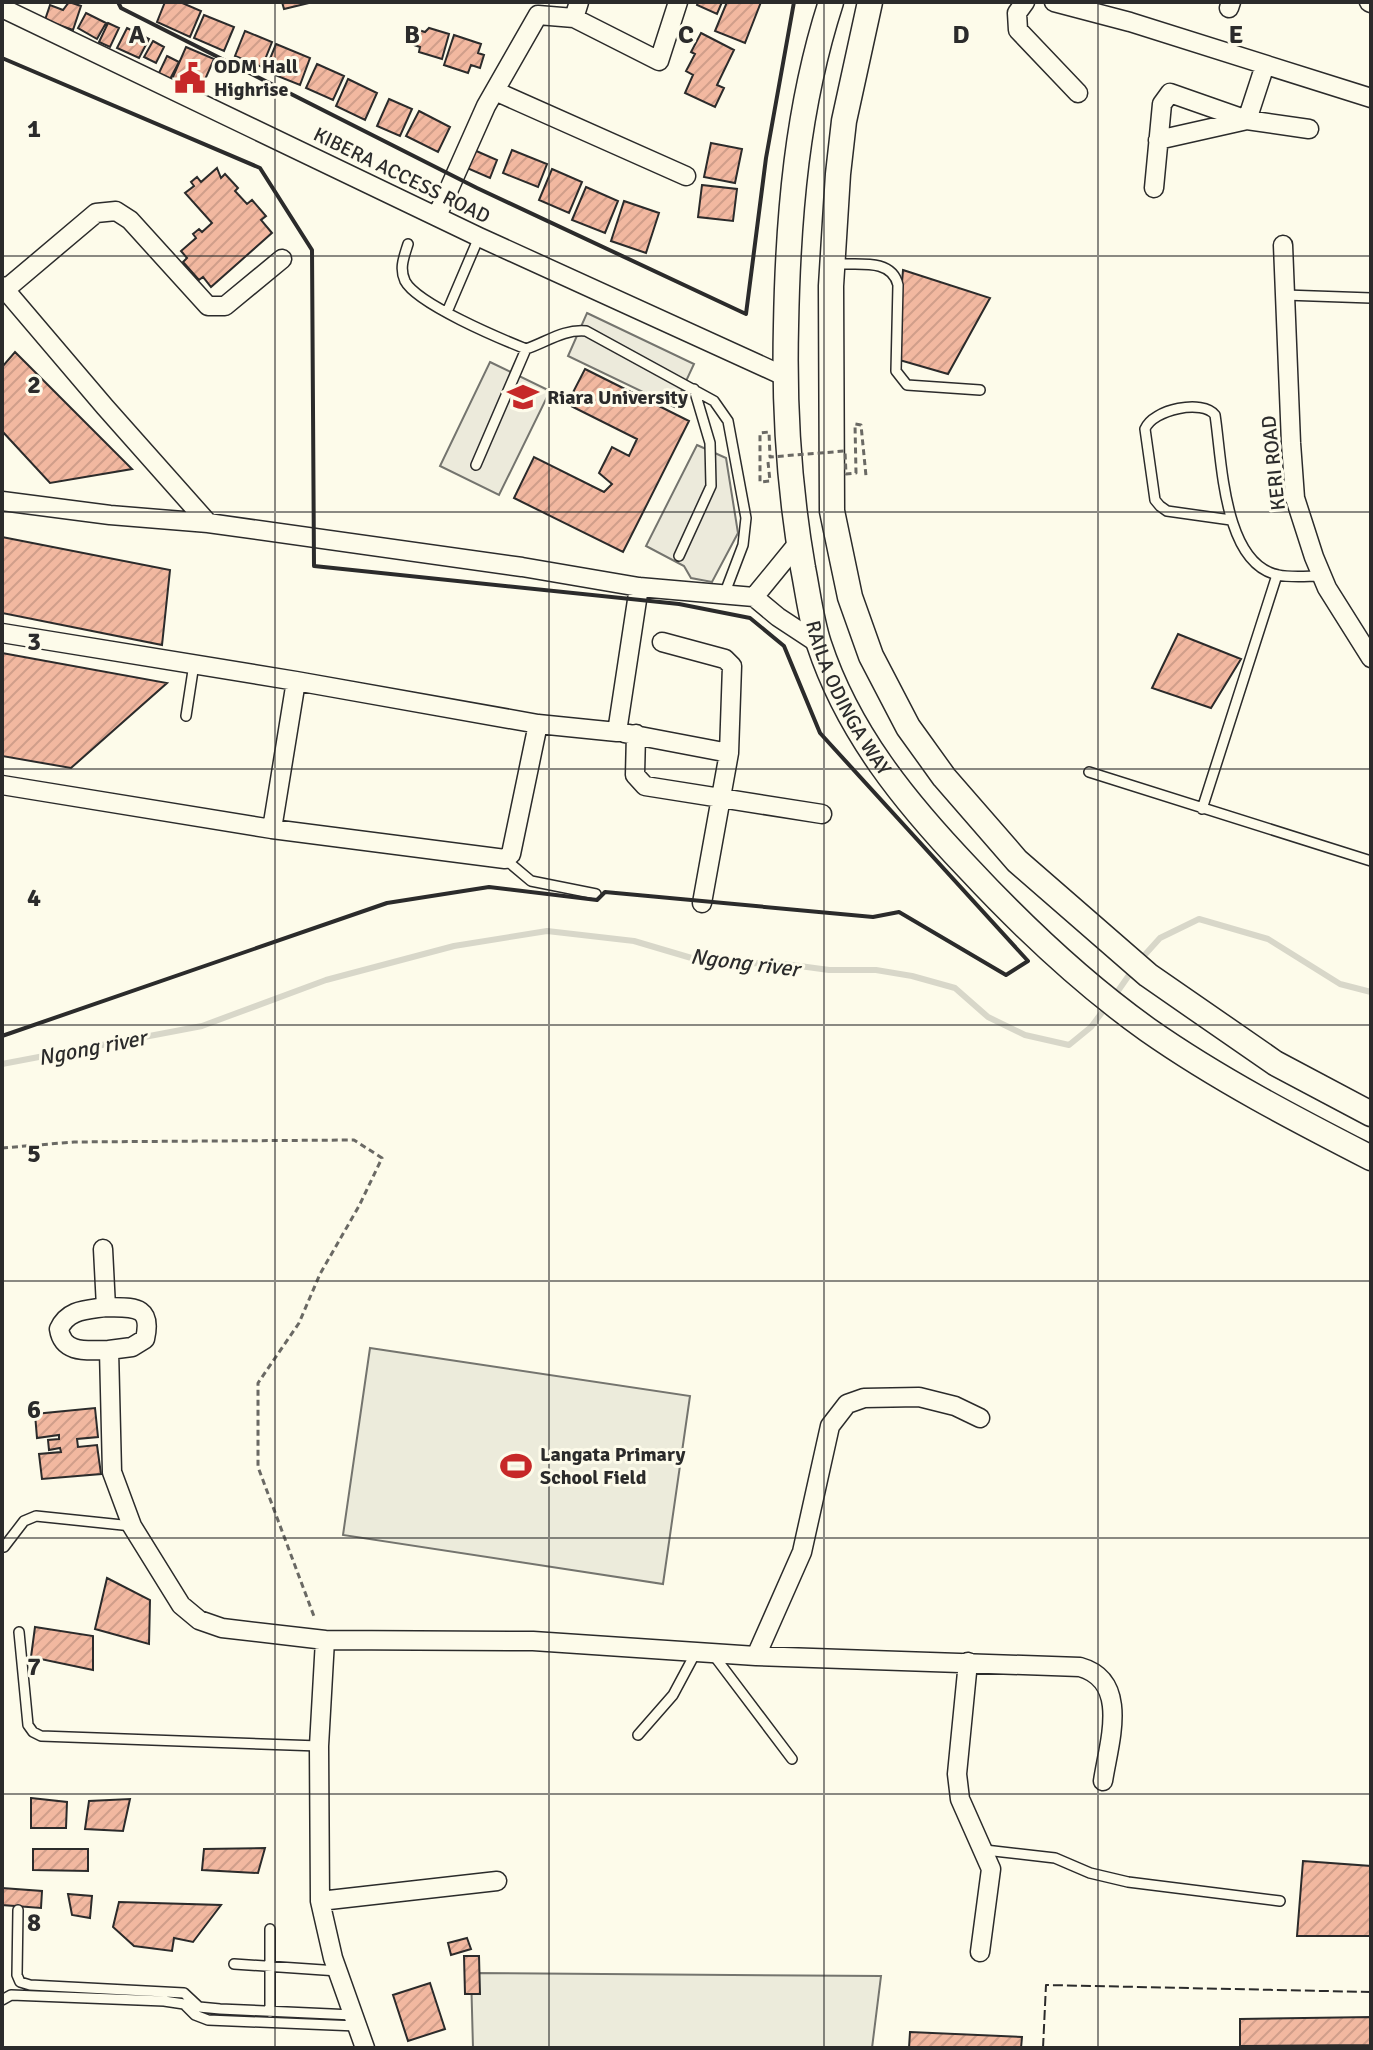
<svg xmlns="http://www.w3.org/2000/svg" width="1373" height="2050" font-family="Signika,sans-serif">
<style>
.pitch{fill:#ecebdb;stroke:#74746e;stroke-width:2}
.parking{fill:#eceadb;stroke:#74746e;stroke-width:2}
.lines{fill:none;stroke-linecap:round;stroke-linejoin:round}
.stream{stroke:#d8d7c9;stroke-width:6}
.building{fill:url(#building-hatch);stroke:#2b2b2b;stroke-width:2}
.lane-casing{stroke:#2b2b2b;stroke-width:12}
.street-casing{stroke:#2b2b2b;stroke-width:21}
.secondary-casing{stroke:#2b2b2b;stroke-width:27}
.path{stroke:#6a6964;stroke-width:3;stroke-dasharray:6 4;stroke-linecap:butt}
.lane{stroke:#fdfbea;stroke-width:9}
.street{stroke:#fdfbea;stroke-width:18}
.secondary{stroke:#fdfbea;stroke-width:24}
.path-bridge{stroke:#6a6964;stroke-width:3;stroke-dasharray:6 4;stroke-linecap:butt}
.fence{stroke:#2b2b2b;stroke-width:2;stroke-dasharray:10 4;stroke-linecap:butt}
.wall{stroke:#2b2b2b;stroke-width:4}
.grid{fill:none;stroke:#2b2b2b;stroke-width:2;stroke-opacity:0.55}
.labels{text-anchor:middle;stroke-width:6;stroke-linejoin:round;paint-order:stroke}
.poi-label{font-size:20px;font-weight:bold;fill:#2b2b2b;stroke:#fdfbea;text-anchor:start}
.street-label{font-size:20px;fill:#2b2b2b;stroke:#fdfbea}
.water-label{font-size:22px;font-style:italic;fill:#2b2b2b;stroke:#fdfbea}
.grid-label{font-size:26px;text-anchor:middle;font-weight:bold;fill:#2b2b2b;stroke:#fdfbea;stroke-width:6;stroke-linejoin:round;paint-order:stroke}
</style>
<defs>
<pattern id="building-hatch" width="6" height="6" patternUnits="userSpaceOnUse" patternTransform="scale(2)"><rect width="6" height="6" fill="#f2b8a0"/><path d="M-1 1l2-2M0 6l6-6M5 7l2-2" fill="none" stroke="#d09e8a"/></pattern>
</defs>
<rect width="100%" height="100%" fill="#fdfbea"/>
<!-- pitch -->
<path class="pitch" d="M370 1348 690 1396 663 1584 343 1535Z
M471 1973 881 1976 872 2048H473Z"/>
<!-- parking -->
<path class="parking" d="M587 313 694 364 674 407 568 356Z
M490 362 550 391 499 495 440 466Z
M697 445 726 458 738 533 712 582 691 578 684 566 646 546Z"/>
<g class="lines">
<!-- stream -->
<path class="stream" d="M1141 959 1160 938 1199 919 1268 939 1340 984 1371 992
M1113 998 1134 968
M2 1064 202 1026 326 980 454 946 547 931 634 941 705 962 785 964 829 970H876L912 976 955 988 988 1017 1025 1035 1069 1045 1091 1027 1106 1007"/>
</g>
<!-- building -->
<path class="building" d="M69 2 81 6 73 30 45 20 50 5 63 10Z
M165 2H180L201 11 190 37 157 22Z
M282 2H313L284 9Z
M698 2H722L717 14 697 5Z
M727 2H761L745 43 715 31Z
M86 13 106 23 97 39 78 28Z
M204 15 234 27 224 51 194 38Z
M108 23 119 28 110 47 99 42Z
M127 28 149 39 139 58 117 48Z
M412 28 425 32 429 28 449 34 442 59 419 52 420 47 408 43Z
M245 31 272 42 262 67 235 56Z
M701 33 734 50 717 85 724 88 715 107 685 93 693 75 686 71 695 54 691 52Z
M454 35 481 44 478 53 484 55 480 68 471 65 468 73 444 65Z
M153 41 164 47 156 63 144 57Z
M276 44 310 58 300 85 265 71Z
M186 47 214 59 200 91 172 79Z
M167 56 179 62 169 81 158 75Z
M317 64 344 76 333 100 306 88Z
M348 79 377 93 365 120 336 106Z
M389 99 412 109 400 136 377 126Z
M419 111 450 127 438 152 406 136Z
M711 143 742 149 735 183 704 177Z
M474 150 497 160 490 178 467 168Z
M512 150 547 164 538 187 503 173Z
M217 168 221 178 225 174 238 188 235 191 247 204 252 200 266 216 261 220 272 233 211 287 203 277 199 280 183 262 187 258 181 251 196 238 193 234 199 229 202 232 212 223 185 193 194 186 191 182 197 177 201 182Z
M552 169 582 182 569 213 539 200Z
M702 185 737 189 733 221 698 217Z
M586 187 618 201 605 233 572 220Z
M624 201 659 213 646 253 611 241Z
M903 270 990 298 948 374 896 359Z
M15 352 132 469 50 483 2 431V367Z
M585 369 689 421 623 552 514 498 534 457 604 492 612 484 599 473 612 447 629 456 637 439 567 404Z
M2 537 170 570 162 645 2 613Z
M1178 634 1241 659 1211 708 1152 688Z
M2 653 167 683 71 768 2 756Z
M95 1408 98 1437 77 1439 78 1447 97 1445 101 1474 42 1479 39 1454 61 1452 60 1448 49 1450 48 1440 59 1439V1435L37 1438 35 1414Z
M107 1578 150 1600 149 1644 95 1629Z
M35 1627 93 1636V1670L31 1657Z
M31 1798 67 1802 66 1828H31Z
M130 1799 123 1831 85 1829 89 1801Z
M265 1848 258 1873 202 1870 204 1849Z
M33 1849H88V1871L33 1870Z
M1303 1861 1371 1866V1936H1297Z
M2 1888 42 1891 41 1908 2 1905Z
M68 1894 92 1896 90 1918 72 1915Z
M119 1902 221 1905 193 1942 174 1938 172 1951 134 1946 113 1927Z
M467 1938 471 1949 451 1955 448 1943Z
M464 1956H479L480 1994H465Z
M430 1983 445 2029 408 2041 393 1995Z
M1371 2017V2045L1240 2046V2019Z
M910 2032 1022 2037 1021 2048H909Z"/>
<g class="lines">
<defs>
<path id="lane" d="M408 244C404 257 399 268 405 281 417 304 501 339 526 349 547 342 563 329 586 331L714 401 728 421 746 518 743 545 724 595
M835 264C858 265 892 258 898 285L896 371 907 385 980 390
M1285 295 1371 298
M447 312 479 237
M476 465 526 349
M1231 520 1167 511 1160 506 1155 500 1145 429C1153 409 1203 399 1215 415 1222 460 1223 564 1278 575 1291 578 1308 576 1322 576
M679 556 711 486 710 443 694 389
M186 716 194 664
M1089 772 1371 861
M1202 809 1277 575
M505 859 531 881 596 894
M4 1547 24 1521 36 1516 132 1526
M19 1632 28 1725 33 1732 41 1736 319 1746
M712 1653 792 1759
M638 1735 673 1695 696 1652
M985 1850 1055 1858 1090 1873 1128 1882 1280 1901
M18 1910 17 1975 20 1982 30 1985 184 1993 199 2007 220 2009 353 2015
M270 1929V2012
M234 1964 338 1971
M2 2000 11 1995 164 2001 184 2004 195 2015 208 2020 357 2026"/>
<path id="street" d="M1025 2 1017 13 1018 30 1078 93
M1054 2 1130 22 1371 98
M1369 2 1371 3
M2 8 479 237 784 376
M1229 8 1231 2
M574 18 659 61 678 2
M495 91 686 176
M1158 140 1247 120 1265 65
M1154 188 1162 104 1170 93 1247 120 1309 129
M437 216 486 106 538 15 574 18 579 2
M1283 245 1291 443 1295 498 1314 557 1327 588 1371 658
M2 286 105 407 208 523
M6 289 96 213 116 211 130 220 208 306H225L282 259
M2 501 110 515 208 523 522 567 639 587 754 597 778 617 819 644
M754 597 799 542
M2 633 296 681 538 724 617 732 639 587
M662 642 725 659 732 666 729 753 702 903
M624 733 729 753
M636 734 635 775 645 786 822 814
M2 785 272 829 296 681
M272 829 505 859 511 854 538 724
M103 1249 106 1307C87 1310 68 1309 59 1329 63 1355 89 1350 109 1350L112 1472 132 1526 181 1605 199 1620 222 1628 325 1640
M106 1307C132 1308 153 1304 145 1339L132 1347 109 1350
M756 1656 802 1552 830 1426 847 1404 864 1398 919 1397 955 1406 980 1418
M968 1662 957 1774 960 1799 991 1869 980 1952
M320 1901 497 1881
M365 2048 333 1958 320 1901 319 1746 325 1640 533 1641 756 1656 1080 1667C1130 1681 1109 1742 1103 1781"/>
<g id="secondary">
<path id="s1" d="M831 2C797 107 788 216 786 326 784 406 789 488 803 568 808 593 811 620 819 644 848 732 905 802 968 868 1023 927 1082 983 1148 1030 1218 1079 1295 1119 1371 1158"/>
<path d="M870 2 844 121 838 174 831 286 832 511 850 597 871 656 908 727 944 777 1017 861 1148 975 1275 1063 1371 1114"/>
</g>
</defs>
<!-- lane casing -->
<use href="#lane" class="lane-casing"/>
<!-- street casing -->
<use href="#street" class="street-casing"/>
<!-- secondary casing -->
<use href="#secondary" class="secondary-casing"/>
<!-- path -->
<path class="path" d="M2 1148 74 1142 354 1140 382 1158 359 1206 320 1274 299 1323 258 1383V1467L315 1619"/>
<!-- lane -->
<use href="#lane" class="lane"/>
<!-- street -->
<use href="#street" class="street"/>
<!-- secondary -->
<use href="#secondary" class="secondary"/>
<!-- path-bridge -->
<path class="path-bridge" d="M768 462 770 481 760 482V433L769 432 770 457 845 451 846 474 856 473 855 424 861 425 866 476"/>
<!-- fence -->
<path class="fence" d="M1043 2048 1046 1985 1371 1992"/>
<!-- wall -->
<path class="wall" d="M118 2 121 8 477 188 746 314 766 158 794 2
M2 58 260 168 312 250 314 566 679 604 750 618 784 646 820 733 1028 961 1006 975 899 912 873 917 605 892 597 900 489 887 387 903 2 1036"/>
</g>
<!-- grid -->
<path class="grid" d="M275 2V2048M549 2V2048M824 2V2048M1098 2V2048M2 256H1371M2 512H1371M2 769H1371M2 1025H1371M2 1281H1371M2 1538H1371M2 1794H1371"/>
<!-- icons -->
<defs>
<symbol id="civic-bare" viewBox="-9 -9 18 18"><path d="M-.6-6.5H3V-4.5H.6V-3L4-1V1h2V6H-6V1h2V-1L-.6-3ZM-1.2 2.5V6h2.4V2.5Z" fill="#c62828" stroke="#fdfbea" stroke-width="2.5" paint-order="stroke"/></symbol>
<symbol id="university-bare" viewBox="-9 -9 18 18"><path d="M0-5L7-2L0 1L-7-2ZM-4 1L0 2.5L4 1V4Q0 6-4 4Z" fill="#c62828" stroke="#fdfbea" stroke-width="2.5" paint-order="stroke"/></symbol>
<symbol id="stadium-bare" viewBox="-9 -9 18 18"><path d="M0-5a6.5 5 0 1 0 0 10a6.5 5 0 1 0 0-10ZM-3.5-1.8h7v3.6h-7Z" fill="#c62828" stroke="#fdfbea" stroke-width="2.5" paint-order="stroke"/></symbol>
</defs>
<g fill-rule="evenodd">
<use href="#civic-bare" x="168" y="56" width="44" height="44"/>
<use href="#university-bare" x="501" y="375" width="44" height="44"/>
<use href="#stadium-bare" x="494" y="1444" width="44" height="44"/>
</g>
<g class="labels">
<!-- poi labels -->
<g class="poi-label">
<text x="214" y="73">ODM Hall<tspan x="214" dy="23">Highrise</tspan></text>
<text x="547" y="404">Riara University</text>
<text x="540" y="1461">Langata Primary<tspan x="540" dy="23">School Field</tspan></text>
</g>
<!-- street labels -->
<g class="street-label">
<text transform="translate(402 175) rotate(26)" y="7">KIBERA ACCESS ROAD</text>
<text transform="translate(1273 463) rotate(-96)" y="7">KERI ROAD</text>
<text dy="7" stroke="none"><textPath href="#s1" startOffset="710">RAILA ODINGA WAY</textPath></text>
</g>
<!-- water labels -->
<g class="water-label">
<text transform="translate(745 962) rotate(7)" y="8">Ngong river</text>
<text transform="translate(92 1047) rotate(-11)" y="8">Ngong river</text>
</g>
</g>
<g class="grid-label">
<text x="137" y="43">A</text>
<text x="412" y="43">B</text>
<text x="686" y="43">C</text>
<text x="961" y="43">D</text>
<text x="1236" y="43">E</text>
<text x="34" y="137">1</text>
<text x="34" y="393">2</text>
<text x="34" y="650">3</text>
<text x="34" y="906">4</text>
<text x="34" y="1162">5</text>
<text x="34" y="1418">6</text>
<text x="34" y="1675">7</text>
<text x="34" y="1931">8</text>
</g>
<!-- border -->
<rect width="1373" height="2050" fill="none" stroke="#2b2b2b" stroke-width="8"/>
</svg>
